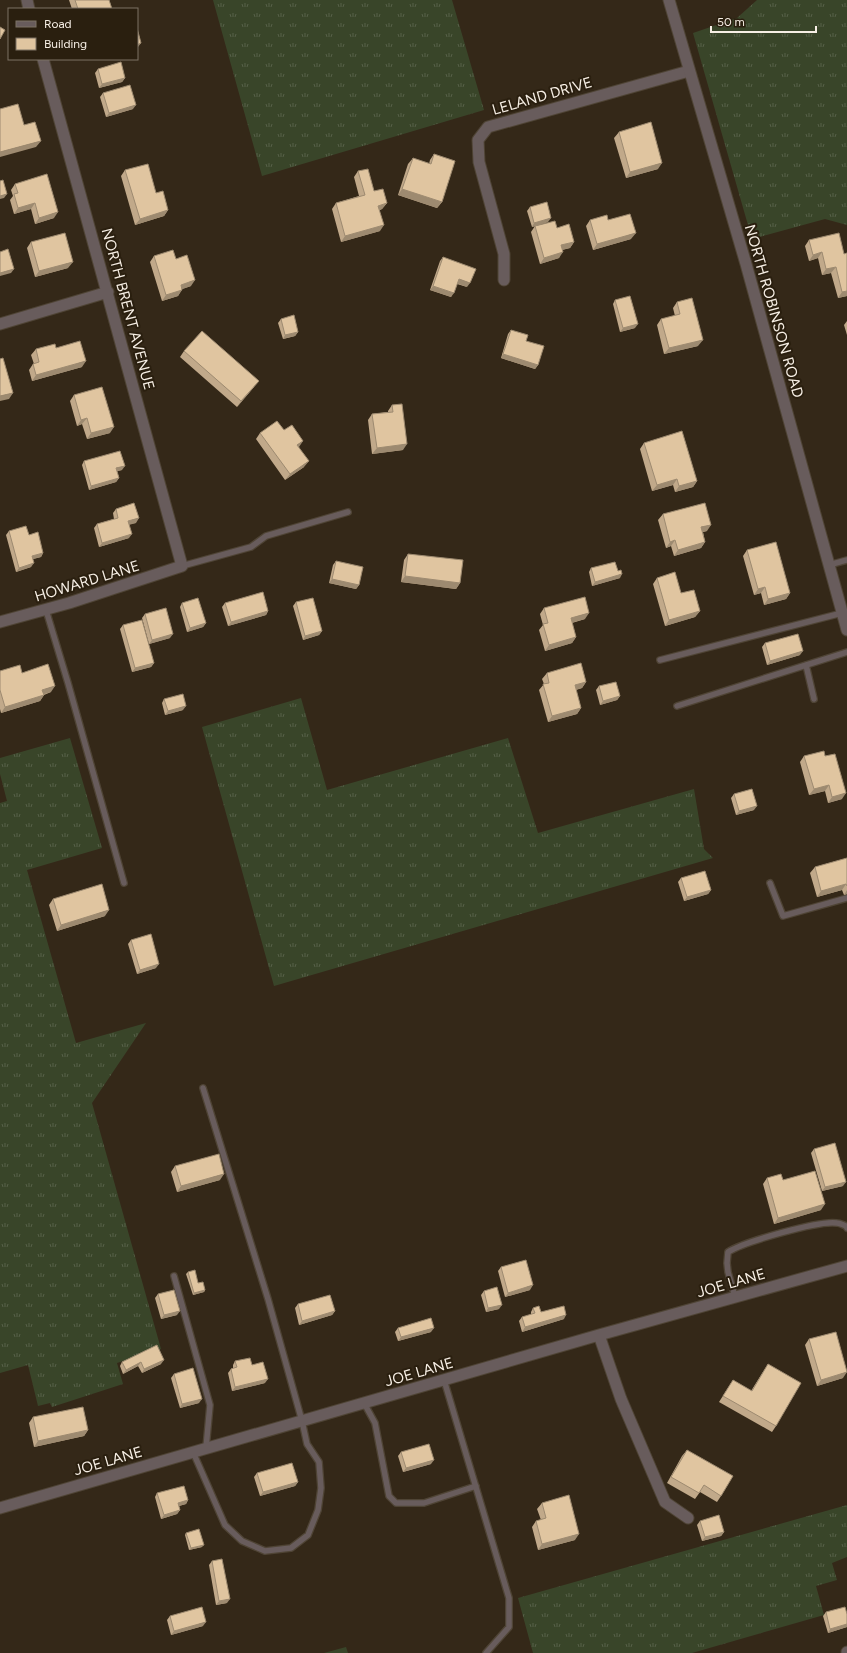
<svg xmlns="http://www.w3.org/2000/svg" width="847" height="1653" font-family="Figtree,sans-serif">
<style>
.grass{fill:url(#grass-tufts)}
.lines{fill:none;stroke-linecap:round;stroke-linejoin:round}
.service-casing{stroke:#4f4435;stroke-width:8}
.minor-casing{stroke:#4f4435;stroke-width:13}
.tertiary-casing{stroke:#4f4435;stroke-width:13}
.service{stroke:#685c5c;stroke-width:5.5}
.minor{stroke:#685c5c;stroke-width:11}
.tertiary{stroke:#685c5c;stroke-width:11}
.wall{fill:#c1a98a}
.shaded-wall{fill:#9d8a70}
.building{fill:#e0c5a0;stroke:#9d8a70}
.labels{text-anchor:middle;stroke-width:4;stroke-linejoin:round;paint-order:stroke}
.street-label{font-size:15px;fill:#f7efe5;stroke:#2a1f0f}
</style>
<defs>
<pattern id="grass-tufts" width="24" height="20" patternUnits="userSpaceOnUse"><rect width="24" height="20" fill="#394529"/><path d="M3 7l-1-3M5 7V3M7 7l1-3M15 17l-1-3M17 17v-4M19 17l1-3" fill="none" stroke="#566048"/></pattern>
</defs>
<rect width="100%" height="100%" fill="#342818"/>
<!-- grass -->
<path class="grass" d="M213 0H452L484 110 262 176Z
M757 0H847V225L825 219 752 239 693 33 737 18Z
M301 698 327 790 508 738 538 833 694 789 704 849 713 858 274 986 202 727Z
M70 738 102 848 27 870 76 1043 146 1023 92 1103 161 1349 117 1363 123 1384 52 1407 50 1403 38 1406 28 1365 0 1373V803L7 801 0 774V758Z
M847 1505V1557L832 1563 837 1580 816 1586 824 1615 692 1653H533L518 1598Z
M346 1647 348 1653H324Z"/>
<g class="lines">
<defs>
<path id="service" d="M829 565 847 560
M182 566 251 547 266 536 348 512
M46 610 68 683 124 883
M660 660 842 613
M806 665 814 699
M677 706 847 652
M770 883 783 916 847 898
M174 1276 210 1405 206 1448
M735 1297 728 1272 727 1263 728 1252C744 1242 819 1220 837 1223 840 1223 843 1225 846 1226L847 1228
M444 1380 509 1598V1627L486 1653
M364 1403 375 1423 389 1496 396 1503H424L476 1486
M193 1452 225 1525 242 1541 265 1551 291 1548 308 1535 318 1510 321 1488 319 1462 307 1444 302 1421 268 1299 203 1088"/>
<path id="minor" d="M27 0 29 9
M504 280V254L479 162 478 140 488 127 689 71
M0 324 108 292
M0 622 69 603 182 566 43 59
M599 1335 621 1399 665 1502 688 1518
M0 1508 599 1335 847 1266
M847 1653V1652"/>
<path id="tertiary" d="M669 0 746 264 847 630"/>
</defs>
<!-- service casing -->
<use href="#service" class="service-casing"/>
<!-- minor casing -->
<use href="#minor" class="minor-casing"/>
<!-- tertiary casing -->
<use href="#tertiary" class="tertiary-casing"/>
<!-- service -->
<use href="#service" class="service"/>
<!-- minor -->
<use href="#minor" class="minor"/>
<!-- tertiary -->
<use href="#tertiary" class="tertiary"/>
</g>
<!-- wall -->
<path class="wall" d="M69 0H109L112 9H72Z
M98 69 125 78 122 82 99 88 95 73Z
M103 93 133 109 106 117 100 97Z
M619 132 658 169 626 178 614 138Z
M434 154 442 202 437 208 398 195 408 164 413 158 429 164 430 160Z
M125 170 168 210 164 216 135 225 121 176Z
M358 171 374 191 387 203 382 209 380 210V231L341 242 332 209 336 203 359 196 354 177Z
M15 184 54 218 35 224 31 209 14 214 10 200 13 196 11 190Z
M530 207 548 222 532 227 527 211Z
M590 220H608L631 239 593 250 586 226Z
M535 226 557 228 574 242 570 248 562 250 559 258 540 264 531 232Z
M809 240 844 254 847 253V296L838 298 831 273 822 275 818 258 809 261 805 246Z
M31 242 68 268 35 277 27 248Z
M154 256 176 259 191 286 182 289 178 296 162 301 150 262Z
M443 257 467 287 457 284 451 297 430 290 440 261Z
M615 300 635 328 620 332 613 304Z
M677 302 698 346 664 354 657 325 661 319 675 316 673 308Z
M281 319 298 332 295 336 283 339 278 323Z
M847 321V335L844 325Z
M511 330 526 341 538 365 535 369 501 358 508 334Z
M56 348 82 367 32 381 29 370 33 364H34L31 355 36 349Z
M184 351 254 387 237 407 180 357Z
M74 395 110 433 87 439 82 424 77 426 70 401Z
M392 405 403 450 372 454 368 420 372 414 388 412V411Z
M284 430 299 447 304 467 285 480 256 439 260 433Z
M644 443 697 481 693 487 675 492 673 485 652 491 640 449Z
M84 461 122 470 117 471 119 478 116 482 89 490 82 465Z
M116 509 136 523 129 524V538L99 547 94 528 97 524 114 519 113 513Z
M663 514 707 531 703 532 705 542 701 548 674 556 671 546 666 548 658 520Z
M9 531 29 535 43 553 41 557 33 559 31 567 16 572 6 535Z
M747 550 790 593 786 599 764 605 761 593 754 595 743 556Z
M408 554 460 583 456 589 401 582 404 560Z
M336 561 359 585 356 589 329 583 333 565Z
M591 568 618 571 620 578 592 586 589 572Z
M657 578 681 593 700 611 695 617 665 626 653 584Z
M296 602 322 631 319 635 303 640 293 606Z
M182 603 206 623 203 627 187 632 180 607Z
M225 603 268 611 266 615 228 626 222 607Z
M544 608 585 619 572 623 576 637 572 643 545 651 539 630 543 625 540 614Z
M145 614 170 638 149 644 142 618Z
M123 625 154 663 151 667 132 672 120 629Z
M765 643 800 655 767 665 762 647Z
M0 671 22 673 51 692 44 695 40 701 1 713 0 709Z
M547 673 586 682 582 688 576 690 581 708 577 714 548 722 539 690 544 684 542 679Z
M599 686 620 696 617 700 600 705 596 690Z
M164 699 183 710 165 715 162 703Z
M804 756H825L842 799 828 803 825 791 809 795 800 762Z
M734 794 754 810 736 815 731 798Z
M847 858V894L844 895 842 890 817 897 810 873 815 867Z
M681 878 711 890 708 894 684 901 678 882Z
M53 899 105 916 57 931 49 905Z
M131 940 156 968 137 974 128 944Z
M814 1149 843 1186 822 1191 811 1153Z
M175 1166 220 1180 177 1192 171 1172Z
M767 1178 783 1180 821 1210 774 1224 763 1184Z
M501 1267 530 1290 505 1297 498 1271Z
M188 1272 205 1290 204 1292 193 1295 186 1274Z
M484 1291 499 1309 486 1312 481 1295Z
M158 1294 177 1315 161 1319 155 1298Z
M298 1304 335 1311 332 1315 299 1325 295 1308Z
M533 1308 541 1312 564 1319 522 1332 519 1321 522 1317 531 1315V1312Z
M398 1328 431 1332 398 1341 395 1332Z
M809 1339 843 1378 817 1386 805 1345Z
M157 1345 161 1364 142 1373 138 1366 123 1374 120 1366 122 1362Z
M235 1361 252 1365 265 1383 232 1391 228 1373 231 1369 233 1368V1365Z
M768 1364 776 1426 772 1432 719 1402 733 1380 751 1391Z
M174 1374 199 1403 180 1408 171 1378Z
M33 1417 88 1430 84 1436 34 1447 29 1423Z
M687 1450 721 1496 717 1502 700 1492 695 1499 667 1483 682 1456Z
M401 1452 431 1464 403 1472 398 1456Z
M257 1473 298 1482 295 1486 260 1496 254 1477Z
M157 1493 188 1500 186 1504 179 1506 180 1510 177 1514 161 1519 155 1497Z
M542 1503 575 1540 538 1550 532 1527 536 1521 541 1520 537 1509Z
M700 1521 724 1532 721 1536 702 1541 697 1525Z
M186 1533 202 1547 189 1550 185 1535Z
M212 1561 227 1603 216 1605 209 1565Z
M826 1612 847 1614V1627L828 1633 823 1616Z
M170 1616 203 1626 171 1635 167 1620Z"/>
<!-- shaded-wall -->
<path class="shaded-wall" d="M141 43 138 47 137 48V45Z
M125 78 122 82 99 88 102 84Z
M136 105 133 109 106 117 109 113Z
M41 141 36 147 0 157V152Z
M662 163 658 169 626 178 630 172Z
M402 189 442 202 437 208 398 195Z
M7 194 4 198 0 199V196Z
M35 203 31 209 14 214 18 208Z
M387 203 382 209 374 212 378 206Z
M168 210 164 216 135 225 140 219Z
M58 212 54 218 35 224 39 218Z
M551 218 548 222 532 227 534 223Z
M384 225 380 231 341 242 345 236Z
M636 233 631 239 593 250 597 244Z
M574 242 570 248 557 251 561 245Z
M563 252 559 258 540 264 544 258Z
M822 252 818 258 809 261 813 255Z
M73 262 68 268 35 277 39 271Z
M836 267 831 273 822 275 826 269Z
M14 269 11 273 0 276V273Z
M459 279 470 283 467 287 456 283Z
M195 280 191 286 177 291 181 285Z
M433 286 454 293 451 297 430 290Z
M182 290 178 296 162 301 166 295Z
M847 291V296L838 298 842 292Z
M638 324 635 328 620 332 623 328Z
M298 332 295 336 283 339 285 335Z
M703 340 698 346 664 354 669 348Z
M503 354 538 365 535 369 501 358Z
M86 361 82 367 32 381 36 375Z
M259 381 254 387 237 407 241 401Z
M13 393 9 399 0 401V396Z
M87 418 82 424 77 426 81 420Z
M114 427 110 433 87 439 91 433Z
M303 441 299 447 293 451 297 445Z
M407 444 403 450 372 454 377 448Z
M309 461 304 467 285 480 290 474Z
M125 466 122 470 114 472 116 468Z
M119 478 116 482 89 490 91 486Z
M677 479 673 485 652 491 657 485Z
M697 481 693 487 675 492 679 486Z
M139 518 136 523 125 526 128 521Z
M711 525 707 531 697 533 701 527Z
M132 534 129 538 99 547 102 543Z
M675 540 671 546 666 548 670 542Z
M705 542 701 548 674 556 678 550Z
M43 553 41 557 29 560 32 556Z
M34 563 31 567 16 572 19 568Z
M622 574 620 578 592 586 595 582Z
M405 576 460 583 456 589 401 582Z
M332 579 359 585 356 589 329 583Z
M765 587 761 593 754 595 758 589Z
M790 593 786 599 764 605 768 599Z
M268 611 266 615 228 626 231 622Z
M700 611 695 617 665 626 669 620Z
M589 613 585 619 567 624 571 618Z
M206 623 203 627 187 632 190 628Z
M322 631 319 635 303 640 305 636Z
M173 634 170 638 149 644 152 640Z
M576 637 572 643 545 651 549 645Z
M803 651 800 655 767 665 770 661Z
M154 663 151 667 132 672 135 668Z
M586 682 582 688 571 691 575 685Z
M55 686 51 692 38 696 42 690Z
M44 695 40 701 1 713 5 707Z
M620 696 617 700 600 705 603 701Z
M186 706 183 710 165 715 168 711Z
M581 708 577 714 548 722 552 716Z
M829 785 825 791 809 795 814 789Z
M846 793 842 799 828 803 832 797Z
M757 806 754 810 736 815 739 811Z
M846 884 842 890 817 897 821 891Z
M711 890 708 894 684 901 687 897Z
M847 890V894L844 895Z
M109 910 105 916 57 931 61 925Z
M159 964 156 968 137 974 140 970Z
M224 1174 220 1180 177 1192 181 1186Z
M846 1182 843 1186 822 1191 825 1187Z
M825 1204 821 1210 774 1224 778 1218Z
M533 1285 530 1290 505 1297 508 1293Z
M205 1290 204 1292 193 1295 194 1293Z
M502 1305 499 1309 486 1312 488 1308Z
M180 1311 177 1315 161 1319 164 1315Z
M335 1311 332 1315 299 1325 302 1321Z
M566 1315 564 1319 522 1332 525 1327Z
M434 1328 431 1332 398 1341 401 1337Z
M164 1360 161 1364 142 1373 144 1369Z
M141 1362 138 1366 123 1374 126 1370Z
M847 1372 843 1378 817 1386 821 1380Z
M268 1379 265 1383 232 1391 235 1387Z
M202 1399 199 1403 180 1408 182 1404Z
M88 1430 84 1436 34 1447 38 1441Z
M434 1460 431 1464 403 1472 406 1468Z
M298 1482 295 1486 260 1496 263 1492Z
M188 1500 186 1504 175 1507 178 1503Z
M180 1510 177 1514 161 1519 164 1515Z
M724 1532 721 1536 702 1541 705 1537Z
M579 1534 575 1540 538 1550 542 1544Z
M204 1545 202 1547 189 1550 191 1548Z
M230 1599 227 1603 216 1605 219 1601Z
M206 1622 203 1626 171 1635 174 1631Z
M847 1624V1627L828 1633 830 1629Z"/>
<!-- building -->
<path class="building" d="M75 0H109L112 9H78Z
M0 27 5 30 0 39Z
M137 28 141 43 137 45Z
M121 62 125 78 102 84 98 69Z
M130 85 136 105 109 113 103 93Z
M18 104 24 125 35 122 41 141 0 152V109Z
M651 122 662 163 630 172 619 132Z
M434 154 455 161 442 202 402 189 413 158 431 164Z
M148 164 156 193 163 191 168 210 140 219 125 170Z
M368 169 374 191 383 189 387 203 378 206 384 225 345 236 336 203 365 195 358 171Z
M47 174 58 212 39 218 35 203 18 208 14 194 18 193 15 184Z
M3 180 7 194 0 196V181Z
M547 202 551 218 534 223 530 207Z
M630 214 636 233 597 244 590 220 607 215 608 220Z
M555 221 557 228 569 224 574 242 561 245 563 252 544 258 535 226Z
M65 233 73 262 39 271 31 242Z
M839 233 844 254 847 253V291L842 292 836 267 826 269 822 252 813 255 809 240Z
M8 249 14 269 0 273V252Z
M173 250 176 259 187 255 195 280 181 285 182 290 166 295 154 256Z
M443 257 476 269 470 283 459 279 454 293 433 286Z
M630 296 638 324 623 328 615 300Z
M692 298 703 340 669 348 661 319 680 314 677 302Z
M294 315 298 332 285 335 281 319Z
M511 330 528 335 526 341 544 346 538 365 503 354Z
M202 331 259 381 241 401 184 351Z
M80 341 86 361 36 375 33 364 39 362 36 349 55 344 56 348Z
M3 358 13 393 0 396V359Z
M102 387 114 427 91 433 87 418 81 420 74 395Z
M402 404 407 444 377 448 372 414 393 412 392 405Z
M277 421 284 430 292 425 303 441 297 445 309 461 290 474 260 433Z
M682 431 697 481 679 486 677 479 657 485 644 443Z
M120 451 125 466 116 468 119 478 91 486 84 461Z
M134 503 139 518 128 521 132 534 102 543 97 524 118 518 116 509Z
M705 503 711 525 701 527 705 542 678 550 675 540 670 542 663 514Z
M26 526 29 535 38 532 43 553 32 556 34 563 19 568 9 531Z
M776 542 790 593 768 599 765 587 758 589 747 550Z
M408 554 463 560 460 583 405 576Z
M336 561 363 567 359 585 332 579Z
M615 562 618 571 621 570 622 574 595 582 591 568Z
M675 572 681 593 694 590 700 611 669 620 657 578Z
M263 592 268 611 231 622 225 603Z
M585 597 589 613 571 618 576 637 549 645 543 624 548 623 544 608Z
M198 598 206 623 190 628 182 603Z
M313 598 322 631 305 636 296 602Z
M166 608 173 634 152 640 145 614Z
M142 620 154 663 135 668 123 625Z
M798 634 803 651 770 661 765 643Z
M581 663 586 682 575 685 581 708 552 716 543 684 549 683 547 673Z
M48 664 55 686 42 690 44 695 5 707 0 690V671L20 665 22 673Z
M616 682 620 696 603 701 599 686Z
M183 694 186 706 168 711 164 699Z
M824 751 825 756 835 754 846 793 832 797 829 785 814 789 804 756Z
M752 789 757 806 739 811 734 794Z
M847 858V886L846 884 821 891 815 867Z
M705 871 711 890 687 897 681 878Z
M102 884 109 910 61 925 53 899Z
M151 934 159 964 140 970 131 940Z
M835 1143 846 1182 825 1187 814 1149Z
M219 1154 224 1174 181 1186 175 1166Z
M815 1171 825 1204 778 1218 767 1178 781 1174 783 1180Z
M526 1260 533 1285 508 1293 501 1267Z
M195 1270 198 1283 203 1282 205 1290 194 1293 188 1272Z
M497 1287 502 1305 488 1308 484 1291Z
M174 1290 180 1311 164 1315 158 1294Z
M330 1295 335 1311 302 1321 298 1304Z
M539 1306 541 1312 564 1306 566 1315 525 1327 522 1317 535 1313 533 1308Z
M431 1318 434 1328 401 1337 398 1328Z
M836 1332 847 1372 821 1380 809 1339Z
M157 1345 164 1360 144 1369 141 1362 126 1370 122 1362Z
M250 1358 252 1365 263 1362 268 1379 235 1387 231 1369 237 1367 235 1361Z
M768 1364 801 1383 776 1426 723 1396 733 1380 752 1391Z
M193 1368 202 1399 182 1404 174 1374Z
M83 1407 88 1430 38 1441 33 1417Z
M429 1444 434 1460 406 1468 401 1452Z
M687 1450 733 1476 721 1496 704 1485 699 1493 671 1477Z
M292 1463 298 1482 263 1492 257 1473Z
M184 1486 188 1500 178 1503 180 1510 164 1515 157 1493Z
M569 1495 579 1534 542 1544 536 1521 546 1518 542 1503Z
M719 1515 724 1532 705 1537 700 1521Z
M199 1529 204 1545 191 1548 186 1533Z
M222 1559 230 1599 219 1601 212 1561Z
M202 1607 206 1622 174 1631 170 1616Z
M845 1607 847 1614V1624L830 1629 826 1612Z"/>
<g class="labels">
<!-- street labels -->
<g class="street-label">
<text transform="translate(542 96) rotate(-16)" y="5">LELAND DRIVE</text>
<text transform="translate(128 309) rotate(75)" y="5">NORTH BRENT AVENUE</text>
<text transform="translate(774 311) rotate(74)" y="5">NORTH ROBINSON ROAD</text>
<text transform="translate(87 581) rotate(-17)" y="5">HOWARD LANE</text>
<text transform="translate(731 1283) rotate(-16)" y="5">JOE LANE</text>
<text transform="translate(419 1372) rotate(-16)" y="5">JOE LANE</text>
<text transform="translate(108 1461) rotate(-16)" y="5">JOE LANE</text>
</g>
</g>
<!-- legend -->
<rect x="8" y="8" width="130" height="52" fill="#2a1f0f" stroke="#7c7265"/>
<rect x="16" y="21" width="20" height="6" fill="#685c5c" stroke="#7c7265"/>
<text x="44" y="28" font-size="12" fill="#f7efe5">Road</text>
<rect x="16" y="38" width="20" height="12" fill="#e0c5a0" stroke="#7c7265"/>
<text x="44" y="48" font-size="12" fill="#f7efe5">Building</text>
<!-- scale -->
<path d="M711 26v6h105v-6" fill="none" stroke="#f7efe5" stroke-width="2"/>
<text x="717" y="26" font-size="12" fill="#f7efe5" stroke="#2a1f0f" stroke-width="3" paint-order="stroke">50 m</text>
</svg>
